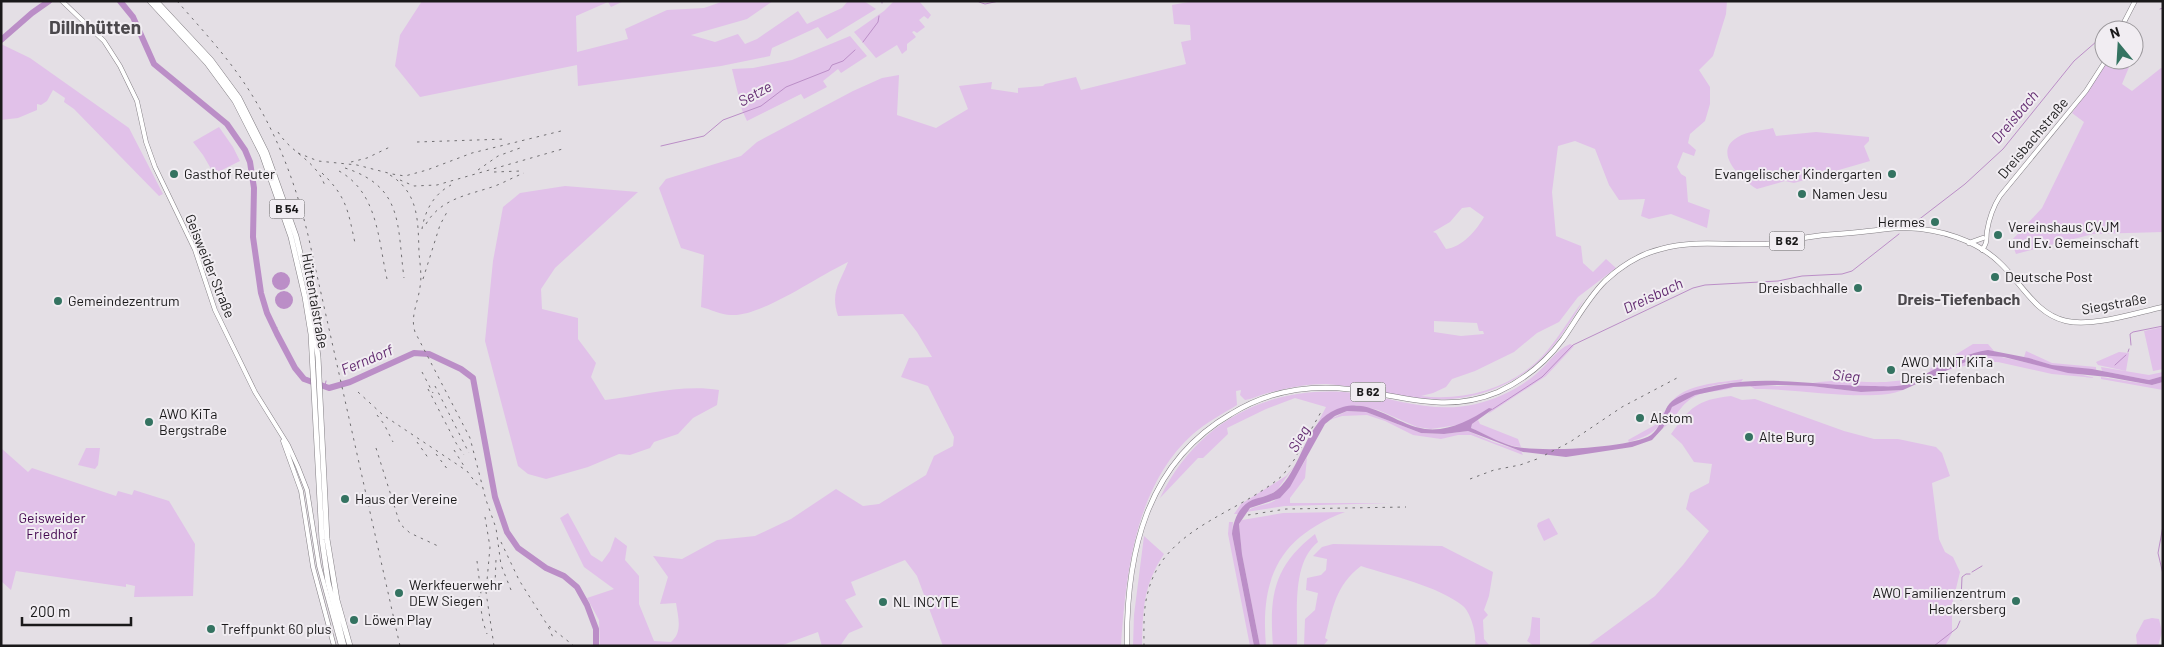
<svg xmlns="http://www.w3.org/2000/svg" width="2164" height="647" font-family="Barlow,sans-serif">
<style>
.green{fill:#e1c1e9;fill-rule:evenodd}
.water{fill:#bb8ec7}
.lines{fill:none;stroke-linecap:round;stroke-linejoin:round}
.stream{stroke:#bb8ec7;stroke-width:1}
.river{stroke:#bb8ec7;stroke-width:6}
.secondary-casing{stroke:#837f84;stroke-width:5}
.primary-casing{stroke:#837f84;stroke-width:5.5}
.trunk-casing{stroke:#837f84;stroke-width:6}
.secondary{stroke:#fff;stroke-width:4}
.primary{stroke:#fff;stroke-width:4.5}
.trunk{stroke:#fff;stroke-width:5}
.rail{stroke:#716f72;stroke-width:1;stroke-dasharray:2.5 5;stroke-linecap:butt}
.poi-dot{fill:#347361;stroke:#f1edf2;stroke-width:2}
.labels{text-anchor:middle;stroke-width:4;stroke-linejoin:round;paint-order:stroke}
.shield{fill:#f1edf2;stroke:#5a595b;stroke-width:1}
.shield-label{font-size:12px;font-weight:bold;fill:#1a191a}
.street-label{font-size:14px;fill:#1a191a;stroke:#f1edf2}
.poi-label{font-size:14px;fill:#1a191a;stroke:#f1edf2;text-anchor:start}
.park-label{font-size:14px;fill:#440951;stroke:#f1edf2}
.water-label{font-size:15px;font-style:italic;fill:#632c71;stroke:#f1edf2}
.quarter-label{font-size:16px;font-weight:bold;fill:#4b484c;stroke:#f1edf2}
.district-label{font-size:19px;font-weight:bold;fill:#4b484c;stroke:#f1edf2}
</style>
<rect width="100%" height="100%" fill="#e4dfe5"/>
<!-- green -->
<path class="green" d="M422 1H624L611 7 608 2 576 16 577 52 628 39 625 29 667 10 704 8 724 1H773L747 19 691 35 715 42 738 34 745 44 757 39 798 11 807 24 842 8 848 1H864L876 9 827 39 818 27 772 48 770 56 721 66 578 86 577 65 420 97 395 66 400 35Z
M894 1H919L931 15 928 19 924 16 919 20 925 27 917 33 914 31 912 32 916 37 907 44V50L902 54 897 45 876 58 854 32 884 11Z
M1194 1H1727L1726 14 1713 56 1699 70 1710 87V104L1705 121 1690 134 1688 143 1696 150 1694 156 1683 152 1677 167 1681 174 1686 177 1688 202 1710 210 1707 228 1671 214 1649 219 1641 216 1645 199 1619 200 1609 185 1595 149 1575 141 1558 146 1552 192 1556 236 1581 246 1583 263 1593 272 1606 259 1616 268 1578 297 1559 322 1537 333 1514 352 1475 371 1452 379 1446 387 1433 393 1421 396C1466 402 1517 387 1547 351 1561 334 1572 315 1585 298 1574 316 1563 335 1549 351 1518 386 1471 403 1425 399 1392 397 1361 386 1327 384 1307 383 1283 389 1264 394 1257 396 1252 399 1245 400L1240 395 1241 390 1236 391 1237 405C1222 414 1206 423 1193 434 1135 486 1126 573 1121 646H943L917 576 905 560 851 582 856 595 845 600 863 627 849 633 840 646H822L818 632 780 646H600L599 620 587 598 614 589 584 567 560 518 568 513 591 555 602 562 610 551 615 537 627 546 625 560 639 576V604L654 641 671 642C683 632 678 617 676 603L660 604 668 577 653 556 682 559 717 540 755 536 791 519 836 489 863 506 879 504 926 475 934 456 953 446 954 437 928 386 901 377 909 358 932 357 917 332 903 314 838 316C830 292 840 283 848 262 820 275 761 317 731 315 721 315 710 309 701 307L704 255 681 248 659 188 666 179 741 156 757 142 853 91 882 78 899 75 897 115 936 128 968 109 959 86 992 82 991 89 1018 93V88L1043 86 1045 84 1076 77 1081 90 1186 64 1181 42 1191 40 1190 25 1174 24 1172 5ZM1470 207 1484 217C1476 231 1462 247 1446 249L1436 233 1433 232 1450 222 1462 208ZM1434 321 1477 323 1479 331H1483L1484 334 1461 336 1434 332Z
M850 36 867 56 841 73 838 69 823 81 827 87 804 99 801 94 747 121 742 110 732 69 753 68 792 60Z
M1 44 30 58 129 128 163 194 159 196 74 109 64 102 65 98 53 90 47 101 41 105 37 104V110L18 118 1 120Z
M2109 60H2132L2122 84 2132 91 2161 68 2163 69V232L2093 234 2016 254 2011 241 2042 208 2084 122 2072 113Z
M219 127 233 147 240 161 214 174 203 155 193 142Z
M1773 128 1776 136 1816 132 1869 137V141L1864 146 1870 161 1794 183 1785 181 1757 189C1742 180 1711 152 1738 137 1747 131 1762 131 1773 128Z
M565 186 638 192 555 268 541 289 542 309 578 318V339L596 363 591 377 605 400C642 396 681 384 719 390L717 405 693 418 678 434 654 442 650 448 630 455 619 454 588 467 546 479 528 474 518 466 485 341 493 261 503 207 520 193Z
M2163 327V369L2153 371 2144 331Z
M1570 344 1574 346 1546 376 1488 414 1492 409H1489L1464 424 1431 429 1417 427 1378 410 1356 405 1319 423 1313 432 1326 407 1295 398 1266 409 1227 428 1228 434 1203 458H1198L1160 498C1197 421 1271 383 1356 393 1397 399 1434 414 1476 404 1497 399 1520 388 1536 374 1548 364 1556 350 1570 344Z
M1973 344H1988L1994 351 1973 353 1931 371 1929 370 1937 362 1955 355Z
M2026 351 2052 363 2096 367V370L2052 365 2024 357Z
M2119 352 2129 353 2126 371 2098 365 2096 362Z
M1988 354 2096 378 2052 374 1998 362H1985V355Z
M1982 355 1981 362 1940 372Z
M2101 367 2149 375 2163 372V376L2149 380 2102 371Z
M1914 377H1922L1896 387 1847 386 1813 383C1847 377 1881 388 1914 377Z
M2101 377 2152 385 2163 382V390L2101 379Z
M1743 379 1741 382C1716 383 1691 389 1670 404 1684 383 1720 383 1743 379Z
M1736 386C1723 393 1706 389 1694 397 1679 405 1676 420 1663 428 1667 422 1668 411 1673 406 1686 392 1718 388 1736 386Z
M1750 386H1811L1861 392 1903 390C1873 403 1793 388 1755 389Z
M1731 396 1742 400 1755 399 1844 431 1874 439H1898L1936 447 1942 453 1950 476 1932 483 1939 539 1945 552 1953 557 1960 572 1952 605V633L1945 646H1587L1655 596 1683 565 1709 531 1686 509 1690 493 1709 483 1712 464 1694 462 1682 444 1671 434C1691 407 1696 400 1731 396Z
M1666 410C1659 432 1649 436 1629 442L1628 440 1655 425 1661 415Z
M1347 411 1366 412 1421 433 1444 434 1468 431 1493 442 1521 451 1523 455 1471 435H1458L1441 439 1413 435 1385 421 1367 415 1342 416 1329 420Z
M1478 420 1480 424 1518 439 1521 447C1504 446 1486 435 1471 428L1472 424Z
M1 448 28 472 32 468 116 496 118 491 132 495 134 490 169 501 195 544 193 596 134 597 135 586 126 584V587L16 571 11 590 1 581Z
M86 448H100L98 465 95 469 78 465Z
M1307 457 1305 478 1290 498V503H1391L1285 506 1246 512C1254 505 1265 506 1274 501 1282 497 1303 466 1307 457Z
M1296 464 1277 490 1271 494 1250 501 1239 514H1234L1241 504 1286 476Z
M1345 512C1279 537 1260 578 1266 646H1260L1242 554 1239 524 1242 520 1283 513Z
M1549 518 1558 534 1544 541 1537 526 1538 523Z
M1229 522H1233L1232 534 1254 646H1250L1228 534Z
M1315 534 1318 542C1291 563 1298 614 1297 646H1273C1269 595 1274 566 1315 534Z
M1144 536 1164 554C1143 586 1143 609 1142 646H1133L1134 615Z
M1333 544 1442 546 1493 572 1489 596 1484 610 1488 615 1483 620 1484 639 1490 646H1475C1477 635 1471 613 1463 606 1438 586 1392 576 1361 566 1335 586 1333 608 1325 638L1328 640 1323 646H1304L1305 619 1315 610 1318 593 1306 590 1307 578 1321 575 1326 570 1327 559 1313 556 1322 547Z
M1532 617 1540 618V646H1534L1527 641 1530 635Z
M2152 618 2159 619 2162 632 2158 646H2131L2137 644 2136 635 2144 620Z"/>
<!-- water -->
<path class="water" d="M272 281a9 9 0 1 1 18 0a9 9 0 1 1-18 0Z
M275 300a9 9 0 1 1 18 0a9 9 0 1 1-18 0Z
M1988 350 2029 358 2052 365 2092 369 2149 380 2163 376V382L2152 385 2108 377 2068 373 2004 357 1981 355 1903 390 1861 392 1811 386 1777 385 1733 387 1695 395 1672 407 1663 428 1652 440 1632 447 1566 457 1523 452 1468 431 1444 434 1421 433 1366 412 1347 411 1335 416 1325 424 1290 487 1280 498 1250 508 1239 524 1242 554 1260 646H1254L1232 534C1233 521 1239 506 1252 500 1261 497 1270 496 1277 490 1300 471 1305 426 1331 412 1366 392 1392 424 1425 429 1449 432 1470 420 1489 408L1493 409 1472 424 1471 428C1485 434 1498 442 1512 446 1536 453 1631 448 1651 435 1659 429 1662 418 1666 409 1673 393 1704 388 1719 385 1770 375 1820 386 1871 386 1879 386 1888 387 1897 386 1911 385 1922 375 1935 369 1951 361 1969 353 1988 350Z"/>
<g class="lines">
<!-- stream -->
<path class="stream" d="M882 1V3
M979 2 985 4 999 1
M2160 9 2163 8
M2115 30 2118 29
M863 42 878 22 879 16
M661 146 704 136 723 120 761 106 786 87 829 70 832 65 843 61 855 50
M1913 224 1965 184 2003 149 2074 61 2104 35
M275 330 277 328
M2131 345 2130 334 2133 332 2163 326
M2128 352 2129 349
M2115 365 2126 355
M325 386 326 381
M1493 409 1542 377 1573 345 1693 288 1705 285 1778 281 1802 276 1842 274 1852 271 1899 234
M2163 526 2158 553 2163 574
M1972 572 1982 566
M1961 600 1962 577 1966 574H1970
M1934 646 1957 628 1960 621"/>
<!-- river -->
<path class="river" d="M120 1 133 17 154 64 227 124 245 150 250 162 254 188 253 237 261 293 267 313 277 334 295 368 304 379 329 388 350 382 414 353 429 354 461 369 473 378 495 497 507 532 518 548 546 568 564 576 577 587 587 605 596 629V646
M1 40 32 13 49 1"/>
<defs>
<path id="secondary" d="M62 1 104 41 120 66 137 101 146 142 155 167 195 250 215 310 255 392 288 445 298 467 307 490 319 566 341 646
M2120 30 2135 1
M1982 250C1988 242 1986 239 1987 231 1989 219 1993 207 2000 196L2086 91 2106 60
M283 441 301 491 313 567 334 646"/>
<path id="primary" d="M1969 243 1983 238
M1127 646C1126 554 1146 463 1231 414 1263 394 1299 386 1337 388 1394 392 1441 416 1498 392 1524 380 1546 362 1563 339 1577 319 1588 298 1605 281 1621 266 1640 254 1661 249 1696 239 1731 246 1766 244 1785 242 1804 237 1824 235 1839 234 1854 233 1869 231 1882 230 1895 227 1908 228 1939 229 1976 240 1999 262 2021 282 2035 314 2066 321 2093 327 2135 313 2163 307"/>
<path id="trunk" d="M150 1 207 63 235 101 262 154 291 237 305 297 311 334 322 540 328 582 344 646
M156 1 211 60 239 98 266 152 296 236 310 295 318 357 327 539 337 600 350 646"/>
</defs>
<!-- secondary casing -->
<use href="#secondary" class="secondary-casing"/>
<!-- primary casing -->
<use href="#primary" class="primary-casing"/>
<!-- trunk casing -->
<use href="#trunk" class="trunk-casing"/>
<!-- secondary -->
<use href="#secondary" class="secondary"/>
<!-- primary -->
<use href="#primary" class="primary"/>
<!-- trunk -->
<use href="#trunk" class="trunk"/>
<!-- rail -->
<path class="rail" d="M177 1C198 25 220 49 238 74 273 123 294 177 308 235L400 646
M278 132C292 154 316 160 325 186
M417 142 506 139
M298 153 318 161 357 165 392 174 405 176 427 170 472 153 561 131
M351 162 367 158 392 146
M345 168C404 187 397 226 404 278
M478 170 498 156 520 148
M339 171C378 193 378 239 387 279
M494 172 521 171
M322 173C347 197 348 211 355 243
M390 175C419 193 418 221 419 253 420 264 422 276 420 287 418 303 410 316 415 332L470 438 486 500 496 528 501 565 511 590
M400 180 414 186 437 185 566 148
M426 224C441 198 469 195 495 186 505 182 514 177 524 173
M422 229C425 210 434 194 451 185
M423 279 440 225 447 212
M422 372 433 393
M435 386 469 453
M428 389 456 443 464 455
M358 392 383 415 467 471 478 486
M377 415 384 424 393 442
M417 442 429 459
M376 448 400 524 410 533 438 546
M454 450 464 466
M436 454 448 470
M1545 455 1570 442 1622 407 1677 378
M1470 479 1494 470 1520 465 1537 459
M1248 515 1286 509 1406 507
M485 517 490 547 486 592 494 646
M501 542 519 580 548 626 554 640
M477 561 481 594
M495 585 496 559
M478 589 483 622 487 634
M549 626 574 646
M1144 646C1144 628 1143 609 1148 592 1164 527 1239 514 1283 475L1294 460 1321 412"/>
</g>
<!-- markers -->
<g class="poi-dot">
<circle cx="174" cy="174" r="5"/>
<circle cx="1892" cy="174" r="5"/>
<circle cx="1802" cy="194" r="5"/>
<circle cx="1935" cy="222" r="5"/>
<circle cx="1998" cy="235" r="5"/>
<circle cx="1995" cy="277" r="5"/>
<circle cx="1858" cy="288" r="5"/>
<circle cx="58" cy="301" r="5"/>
<circle cx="1891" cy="370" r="5"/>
<circle cx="1640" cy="418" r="5"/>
<circle cx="149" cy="422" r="5"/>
<circle cx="1749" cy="437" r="5"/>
<circle cx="345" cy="499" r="5"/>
<circle cx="399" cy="593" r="5"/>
<circle cx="2016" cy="601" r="5"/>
<circle cx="883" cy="602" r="5"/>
<circle cx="354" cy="620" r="5"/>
<circle cx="211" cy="629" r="5"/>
</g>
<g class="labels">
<!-- shield labels -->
<g class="shield">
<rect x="269.5" y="199.5" width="35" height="19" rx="4"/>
<rect x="1769.5" y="231.5" width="35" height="19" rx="4"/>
<rect x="1350.5" y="382.5" width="35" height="19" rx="4"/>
</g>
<g class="shield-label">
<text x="287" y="213">B 54</text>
<text x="1787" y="245">B 62</text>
<text x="1368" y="396">B 62</text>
</g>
<!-- street labels -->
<g class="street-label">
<text transform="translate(2033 138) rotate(-50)" y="5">Dreisbachstraße</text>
<text transform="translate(210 266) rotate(68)" y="5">Geisweider Straße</text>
<text transform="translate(315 301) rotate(80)" y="5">Hüttentalstraße</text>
<text transform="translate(2114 304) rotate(-10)" y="5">Siegstraße</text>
</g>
<!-- poi labels -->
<g class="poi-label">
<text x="184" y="179">Gasthof Reuter</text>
<text x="1882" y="179" text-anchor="end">Evangelischer Kindergarten</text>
<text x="1812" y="199">Namen Jesu</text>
<text x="1925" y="227" text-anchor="end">Hermes</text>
<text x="2008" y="232">Vereinshaus CVJM<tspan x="2008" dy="16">und Ev. Gemeinschaft</tspan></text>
<text x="2005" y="282">Deutsche Post</text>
<text x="1848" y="293" text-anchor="end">Dreisbachhalle</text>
<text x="68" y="306">Gemeindezentrum</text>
<text x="1901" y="367">AWO MINT KiTa<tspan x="1901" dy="16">Dreis-Tiefenbach</tspan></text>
<text x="159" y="419">AWO KiTa<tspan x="159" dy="16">Bergstraße</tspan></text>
<text x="1650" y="423">Alstom</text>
<text x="1759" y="442">Alte Burg</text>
<text x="355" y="504">Haus der Vereine</text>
<text x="409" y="590">Werkfeuerwehr<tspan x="409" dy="16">DEW Siegen</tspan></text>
<text x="2006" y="598" text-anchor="end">AWO Familienzentrum<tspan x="2006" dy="16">Heckersberg</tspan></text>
<text x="893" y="607">NL INCYTE</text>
<text x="364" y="625">Löwen Play</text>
<text x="221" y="634">Treffpunkt 60 plus</text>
</g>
<!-- park labels -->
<g class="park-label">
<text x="52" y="523">Geisweider<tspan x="52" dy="16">Friedhof</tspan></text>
</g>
<!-- water labels -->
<g class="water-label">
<text transform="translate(755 94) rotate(-29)" y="5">Setze</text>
<text transform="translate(2015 117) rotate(-50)" y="5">Dreisbach</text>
<text transform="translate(1653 296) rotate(-25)" y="5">Dreisbach</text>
<text transform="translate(367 360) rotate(-23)" y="5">Ferndorf</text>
<text transform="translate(1846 376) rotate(5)" y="5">Sieg</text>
<text transform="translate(1299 439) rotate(-60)" y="5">Sieg</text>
</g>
<!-- quarter labels -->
<g class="quarter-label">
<text x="1959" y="305">Dreis-Tiefenbach</text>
</g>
<!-- district labels -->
<g class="district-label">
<text x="95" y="34">Dillnhütten</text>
</g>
</g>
<!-- border -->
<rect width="2164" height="647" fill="none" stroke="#1a191a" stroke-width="5"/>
<!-- north arrow -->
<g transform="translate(2119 45) rotate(342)"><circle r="24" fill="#f1edf2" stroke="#9b989c"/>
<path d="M0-4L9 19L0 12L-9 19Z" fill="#347361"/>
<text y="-8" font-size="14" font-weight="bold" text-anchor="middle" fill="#1a191a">N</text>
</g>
<!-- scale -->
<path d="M22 617v8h109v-8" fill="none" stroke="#1a191a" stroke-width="2.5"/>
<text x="30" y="617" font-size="15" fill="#1a191a" stroke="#f1edf2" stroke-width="4" paint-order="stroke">200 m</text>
</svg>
